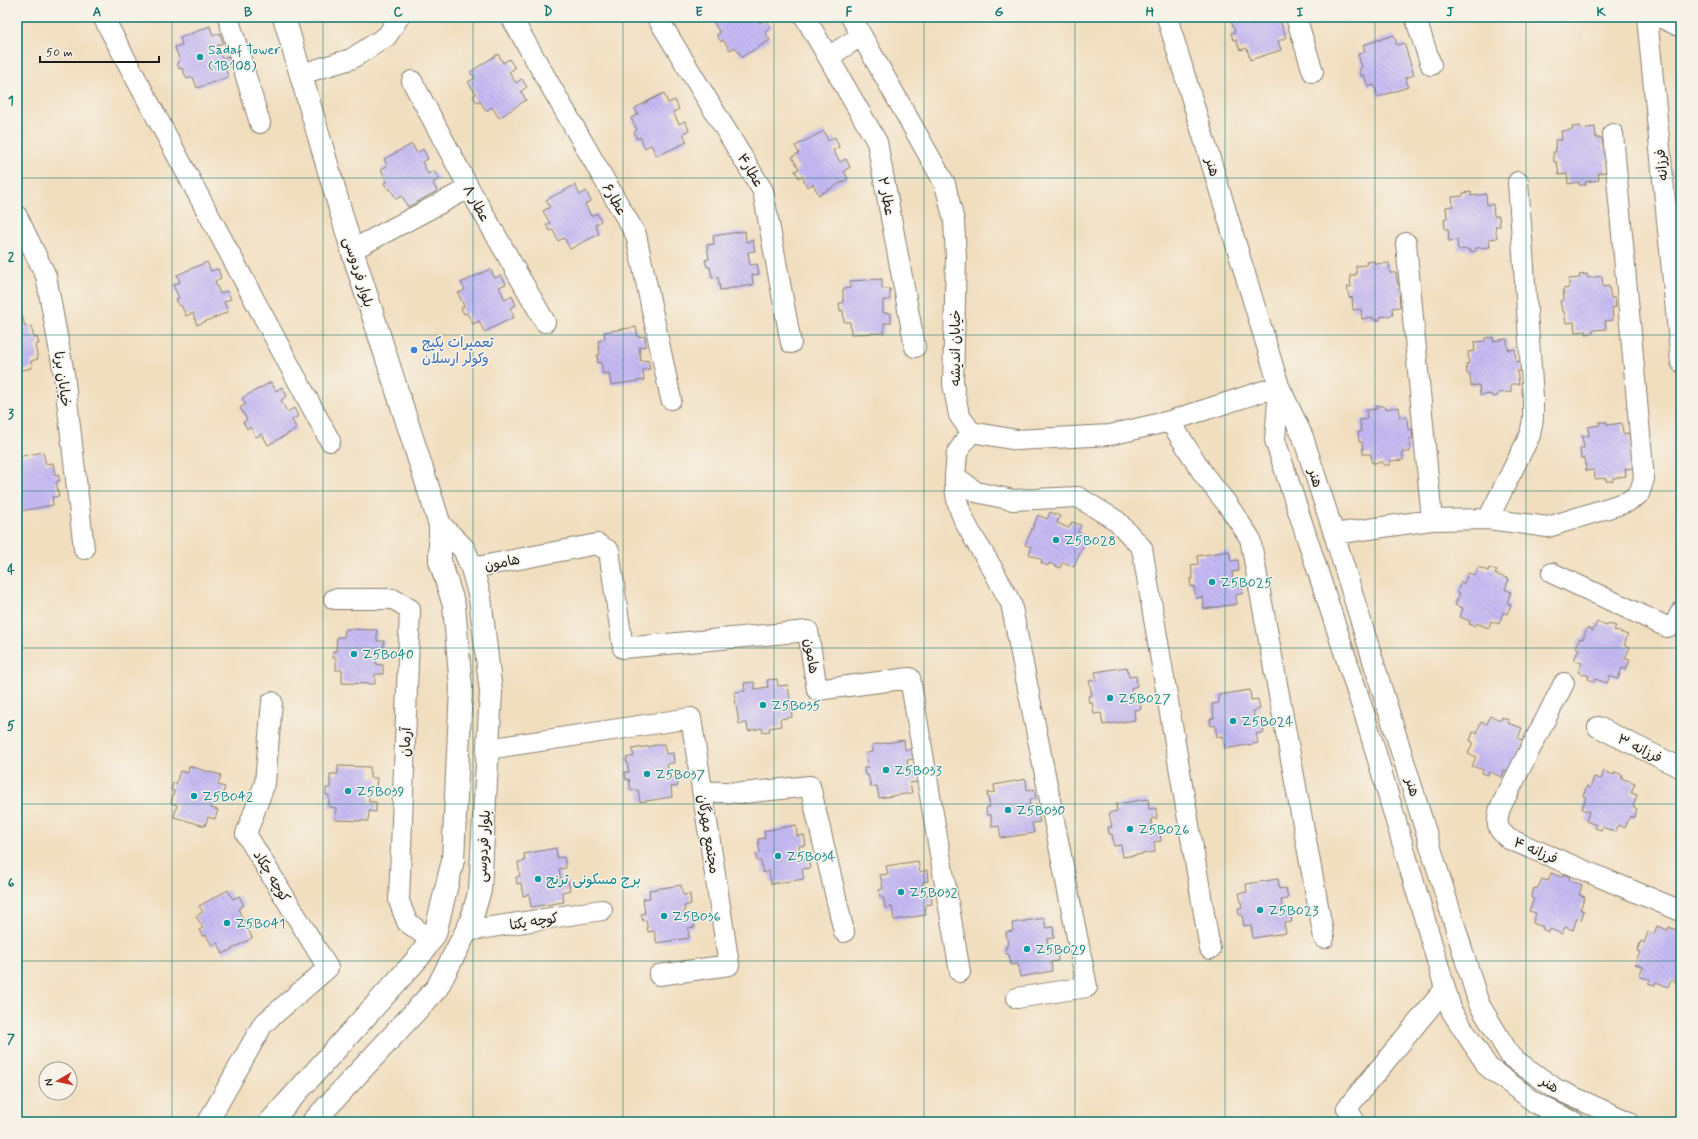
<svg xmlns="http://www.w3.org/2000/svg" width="1698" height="1139" font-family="Mynerve,'Playpen Sans Arabic',sans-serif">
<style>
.building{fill:url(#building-back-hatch)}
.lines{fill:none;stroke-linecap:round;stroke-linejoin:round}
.minor-casing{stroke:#867d6e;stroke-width:22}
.major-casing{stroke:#867d6e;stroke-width:24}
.minor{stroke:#fff;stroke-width:20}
.major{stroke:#fff;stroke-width:22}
.grid{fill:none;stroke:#0f766e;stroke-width:1;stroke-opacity:0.55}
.culture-dot{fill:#0f9aa8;stroke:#f7f3e8;stroke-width:1.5}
.shop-dot{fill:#3f7fe0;stroke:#f7f3e8;stroke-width:1.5}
.labels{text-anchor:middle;stroke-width:3;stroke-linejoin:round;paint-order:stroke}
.culture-label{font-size:14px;fill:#0d838f;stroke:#f7f3e8;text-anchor:start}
.street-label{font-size:14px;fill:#1c1c1c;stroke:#f7f3e8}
.shop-label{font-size:14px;fill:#366cbe;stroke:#f7f3e8;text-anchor:start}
.neatline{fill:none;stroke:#0f766e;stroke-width:1.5}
.grid-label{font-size:13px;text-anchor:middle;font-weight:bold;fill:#0f766e}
</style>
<defs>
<pattern id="building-back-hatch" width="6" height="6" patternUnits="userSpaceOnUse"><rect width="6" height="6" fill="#c5b9f4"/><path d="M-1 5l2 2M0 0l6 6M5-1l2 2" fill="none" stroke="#a99ed1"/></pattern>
</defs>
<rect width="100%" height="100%" fill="#f7f3e8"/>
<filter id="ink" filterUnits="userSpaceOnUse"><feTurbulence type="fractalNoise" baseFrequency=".025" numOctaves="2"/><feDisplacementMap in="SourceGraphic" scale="8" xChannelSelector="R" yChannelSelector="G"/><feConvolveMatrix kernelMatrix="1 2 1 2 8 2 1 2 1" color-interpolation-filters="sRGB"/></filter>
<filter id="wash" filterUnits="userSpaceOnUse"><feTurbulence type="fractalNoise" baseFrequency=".012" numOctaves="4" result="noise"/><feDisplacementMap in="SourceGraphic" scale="16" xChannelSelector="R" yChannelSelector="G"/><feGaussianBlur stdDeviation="0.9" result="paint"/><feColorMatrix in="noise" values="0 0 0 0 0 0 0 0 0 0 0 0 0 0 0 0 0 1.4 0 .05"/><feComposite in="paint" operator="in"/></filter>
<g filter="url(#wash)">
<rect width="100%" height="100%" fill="#f1debf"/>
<g id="blocks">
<!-- building -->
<path class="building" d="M578 17H590L581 22Z
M720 17H756L760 23 766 20 771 28 765 32 770 40 742 57 735 47 730 50 723 40 721 42 717 35 720 33 713 21Z
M1233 17H1279L1286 38 1278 41 1281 50 1250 60 1247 48 1240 50 1236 39 1233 40 1231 33 1235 32 1230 18Z
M210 26 213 36 220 33 223 43 217 46 222 58 228 56 232 65 225 67 228 77 197 88 193 77 187 79 182 68 179 69 177 62 180 61 175 47 182 45 180 38Z
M1394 35 1397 45 1404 43 1414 75 1406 78 1408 87 1378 97 1374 85 1368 87 1364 75 1361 76 1359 69 1362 68 1358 54 1365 52 1363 45Z
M498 54 503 63 509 59 515 68 509 72 516 83 522 79 527 87 521 91 526 100 499 118 492 107 486 111 480 101 477 103 473 96 476 94 468 82 475 78 470 72Z
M664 93 668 103 675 100 679 109 673 112 679 124 685 121 689 130 683 133 687 142 657 156 651 145 645 148 640 137 637 139 634 132 637 130 631 118 638 114 635 108Z
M1580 126V129L1595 127 1596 138H1602L1604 150H1608L1609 159 1605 160 1606 172 1598 173 1599 180 1585 182 1586 185H1579V182L1568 184 1567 174 1559 175 1557 162H1554L1553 152H1556L1555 140H1562L1561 131 1573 130 1572 127Z
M824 131 828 141 835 137 839 147 833 150 840 162 846 159 850 167 844 171 848 179 819 195 813 184 807 187 802 176 799 178 795 171 799 169 792 157 799 153 795 146Z
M412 144 417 153 423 149 428 159 422 162 428 174 434 171 439 179 433 183 437 191 408 207 402 196 396 199 390 188 388 190 384 183 387 182 381 169 387 166 384 159Z
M575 185 580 195 586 191 591 201 585 204 591 216 597 213 601 221 595 225 599 234 570 249 564 238 558 241 553 230 550 231 546 225 550 223 543 211 550 207 546 200Z
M1471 192V196L1486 194 1487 205 1493 204 1494 216H1499L1500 226H1495L1497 238 1489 239 1490 247 1476 248V251L1470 252 1469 249 1458 250 1457 240 1449 241 1448 229H1445L1444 219 1447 218 1446 207 1453 206 1452 197 1463 196V193Z
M745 231 746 242 753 240 755 251 748 252 750 265 757 264 759 274 752 275 753 285 720 290 718 277 712 278 710 267H707L705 260 709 259 707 245 714 244 713 236Z
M1374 261 1375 264 1389 263 1390 273H1396L1398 285H1402L1403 294 1399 295 1400 307 1392 308 1393 315 1380 317V320H1373V317L1362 319 1361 309 1353 310 1352 297 1349 298 1347 287H1351L1350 275H1356V266L1367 265 1366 262Z
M207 262 211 271 218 269 221 278 215 281 220 294 227 291 231 299 224 302 228 312 197 325 193 313 186 316 181 305 179 306 176 299 179 298 173 285 180 282 177 275Z
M490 269 495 278 501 275 506 284 499 287 505 300 512 296 516 305 510 308 514 317 484 332 479 321 473 324 467 313 464 314 461 308 464 306 458 293 465 290 461 283Z
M1587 274 1588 278 1602 276 1603 287 1609 286 1611 298H1615L1616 307 1612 308 1613 320 1605 321 1606 329 1593 330V333L1586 334V331L1575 332 1574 322 1566 323 1564 311H1562L1560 301 1564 300 1563 289 1569 288V279L1580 278 1579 275Z
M882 279V289H890V300H883V313H891V323H884V333L851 334 850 322H844L843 310 840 311 839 303H843V289L850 288V281Z
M22 315 25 327 31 326 34 338 37 337 39 344 35 345 38 359 31 361 32 368 17 371V316Z
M636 327 638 337 645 336 646 346 639 347 641 361 648 360 650 369 643 370 644 380 611 385 609 373 603 374 601 362 598 363 597 355H600L598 341 605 339 604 332Z
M1493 337V341L1507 339 1508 350 1515 349 1516 362 1521 361 1522 371H1517L1519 384H1511V392L1498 393V396L1492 397 1491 394 1480 395 1479 385 1471 386 1470 374H1467L1466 364H1469L1468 352 1475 351 1474 342 1485 341V338Z
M271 382 276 391 282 387 287 396 281 400 287 412 294 408 298 416 292 420 297 429 268 445 262 434 256 437 250 427 247 429 243 422 247 420 240 408 246 404 242 398Z
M1376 406H1384L1385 409 1399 407 1400 418 1407 417 1408 430 1412 429 1413 439H1409L1410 452H1402L1403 460 1390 461V465H1383V462L1372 463 1371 454H1363L1362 442H1359L1358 432H1361L1360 420 1367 419 1366 410 1377 409Z
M1599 422H1607V425L1622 423 1623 434 1629 433 1631 446H1635L1636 455 1632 456 1633 468 1625 469 1626 476 1613 478V481H1606V478L1595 479 1594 470 1586 471 1585 458H1581L1580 448H1584L1582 436H1589L1588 427 1600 425Z
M43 452 46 464 53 463 55 475 58 474 60 481 56 482 59 496 52 497 53 505 21 511 19 501 17 502V457Z
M1050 512 1060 516 1057 523 1069 528 1072 522 1081 525 1078 532 1087 536 1074 567 1063 562 1060 568 1049 563 1048 566 1041 563 1042 560 1029 554 1032 547 1025 545 1038 515 1047 519Z
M1229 551 1231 561 1238 560 1239 571 1232 572 1234 585 1241 584 1243 593 1236 595 1237 604 1204 609 1203 597 1196 598 1194 586 1191 587 1190 579H1193L1191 565 1198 564 1197 556Z
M1478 567 1488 571 1489 568 1497 571 1495 574 1509 579 1505 589 1511 592 1507 603 1511 605 1507 614 1503 612 1499 624 1491 621 1489 628 1476 623 1475 626 1469 624 1470 621 1460 617 1463 608 1455 605 1460 593 1457 592 1461 582 1464 584 1468 573 1475 575Z
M1597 622 1607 626 1608 624 1616 626 1614 630 1628 635 1624 645 1630 647 1625 659 1630 660 1626 669 1622 668 1618 679 1610 676 1607 683 1595 679 1594 682 1588 679 1589 676 1578 672 1582 663 1574 660 1579 649 1576 647 1580 638 1583 639 1587 628 1593 631Z
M345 629 377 630V641H384L383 651H376V664L383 665V674H375V684L342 683V670H336V658H333V651H336L337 637H344Z
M1127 667 1129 677 1136 676 1137 686 1131 688 1132 701 1140 700 1141 709 1134 710 1135 720 1103 725 1101 713 1094 714 1092 702 1089 703 1088 696 1092 695 1089 681 1097 680 1095 672Z
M777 679 778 686 788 685 792 717 780 719 781 726 769 728 770 731 763 732 762 728 748 731 747 723 739 724 734 692 745 691 744 683 754 682 755 689 768 687 767 680Z
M1250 690 1251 700 1258 699 1260 709 1253 711 1255 724 1262 723 1264 732 1256 734 1258 743 1225 749 1223 736 1217 737 1215 725 1211 726 1210 719 1214 718 1212 704 1219 703 1218 695Z
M1490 716 1501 720 1502 717 1509 720 1508 723 1522 728 1518 738 1524 741 1512 773 1504 770 1502 777 1489 772 1488 775 1482 773 1483 770 1472 766 1476 757 1468 754 1473 742 1470 741 1473 732 1477 733 1481 722 1487 724Z
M904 740 905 750 912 749 914 759 907 760 909 774 916 772 918 782 910 783 912 793 879 798 877 786 871 787 868 775H865L864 768 868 767 866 753 873 752 872 745Z
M664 744 666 754 673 753 674 763 667 764 670 778 677 777 678 786 671 787 672 797 640 802 638 790 631 791 629 779 626 780 625 772H629L626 758 634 756 632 749Z
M189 766 221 775 218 785 225 787 222 797 215 795 213 801 211 808 218 810 215 819 208 817 205 826 174 817 177 805 171 803 174 791 171 790 173 783 176 784 180 771 188 773Z
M338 766 370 767V778H377L376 788H369V802H376V812L369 811 368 821 335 820 336 808 329 807V795H326V788H330V774H338Z
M1604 771 1614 775 1615 772 1623 775 1621 778 1635 783 1631 793 1637 795 1633 807 1637 809 1634 818 1630 816 1625 828 1618 825 1615 832 1602 827 1601 830 1595 828 1596 825 1586 821 1589 812 1582 809 1586 797 1583 796 1587 786 1590 788 1594 777 1601 779Z
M1026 779 1027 790 1034 789 1036 799 1029 800 1031 814 1038 813 1040 822 1032 823 1034 833 1001 838 999 826 992 827 991 815H987L986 808 990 807 987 793 995 792 994 785Z
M1148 799 1149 809 1156 808 1157 818 1151 819 1153 833 1160 832 1161 841 1154 842 1155 852 1123 857 1121 845 1114 846 1112 834H1109L1108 827H1112L1109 813 1117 811 1116 804Z
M796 825 797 836 804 835 806 845 799 846 801 859 808 858 810 868 802 869 804 879 771 884 769 871 763 873 761 861H757L756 854 760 853 758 839 765 838 764 831Z
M556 848 557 858 564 857 566 868 559 869 561 882 568 881 570 890 562 892 564 902 531 907 529 894 523 896 521 883 517 884 516 877 520 876 518 862 525 861 524 854Z
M918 861 920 872 927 870 928 881 922 882 924 895 931 894 932 904 925 905 926 915 894 920 892 907 885 908 883 897H880L879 890 883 889 880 875 888 874 886 866Z
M1551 873 1562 877 1563 874 1570 877 1569 880 1582 885 1579 895 1585 897 1580 909 1584 911 1581 920 1577 918 1573 930 1565 927 1562 934 1550 929 1549 932 1542 929 1543 927 1533 923 1536 913 1529 911 1534 899 1531 898 1534 888 1537 889 1542 879 1548 881Z
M1278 879 1279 889 1286 888 1288 899 1281 900 1283 913 1290 912 1292 922 1284 923 1286 933 1253 938 1251 925 1244 926 1242 915H1239L1238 908 1242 907 1239 893 1247 892 1246 884Z
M681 885 683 895 690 894 691 904 684 906 686 919 693 918 695 927 688 928 689 938 657 943 654 931 648 932 646 920 643 921 641 914 645 913 643 899 650 898 649 890Z
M228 890 233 899 239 896 244 905 238 909 244 921 250 918 255 926 248 929 252 938 223 954 218 943 212 946 206 935 203 937 199 930 203 928 196 916 203 912 199 906Z
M1044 918 1046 928 1053 927 1054 938 1047 939 1049 952 1057 951 1058 961 1051 962 1052 971 1020 977 1018 964 1011 965 1009 954H1006L1005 947 1008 946 1006 932 1013 931 1012 923Z
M1657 926 1668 930 1669 927 1676 930 1675 933 1681 935V977L1679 983 1671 980 1668 987 1656 982 1655 985 1648 983 1650 980 1639 976 1643 967 1635 964 1640 952 1637 951 1641 941 1644 943 1648 932 1654 934Z"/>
</g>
</g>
<g filter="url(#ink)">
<use href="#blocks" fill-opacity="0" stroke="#867d6e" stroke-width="1"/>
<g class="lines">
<defs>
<path id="minor" d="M103 17 330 441
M228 17 260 123
M511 17 636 235 671 399
M657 17 763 191 791 343
M805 17 877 142 915 347
M851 17 945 184 954 221 956 257 953 384 959 415 971 432 1017 440 1110 435 1170 421 1279 386
M1167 17 1279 386 1303 437 1334 534 1479 1004 1511 1057 1556 1089 1629 1122
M1296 17 1313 72
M1415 17 1431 65
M1647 17 1681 362
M1660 17 1681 27
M828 57 861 36
M301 74 351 59 387 36 399 17
M412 81 469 188 545 322
M17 216 46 276 64 374 84 549
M1406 243 1432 520
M352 250 469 188
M1279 388 1275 440 1365 716 1452 1012 1488 1067 1537 1104 1574 1122
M1170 421 1204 475 1227 504 1250 538 1324 938
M971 432 957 453 955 476 976 492 1013 500 1078 497 1117 521 1142 548 1210 949
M955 476C953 514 975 538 992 568 999 580 1004 592 1011 603L1087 987 1017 998
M1488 519 1530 435 1533 419V397L1518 182
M1334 534 1432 520 1488 519 1548 527 1627 502 1639 494 1644 479 1613 134
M472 568 597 544 609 551 623 648 808 631 817 690 910 678 960 972
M1552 573 1667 627 1675 624 1681 612
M334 599H393L410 609 399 901 407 922 431 940
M1564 683 1500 808C1496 823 1496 829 1509 839L1681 911
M1598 727 1681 768
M488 749 691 718 729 965 659 975
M702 791 743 793 810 786 844 932
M466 931 602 910
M208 1122 263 1024 328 968 246 834 265 783 272 702
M1355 1122 1347 1108 1445 989"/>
<path id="major" d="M270 1122 419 957 435 934 453 860 461 688 454 605 440 561V525L352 250 284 17
M313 1122 437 988 470 924 480 890 491 692 480 597 472 568 464 549 440 525"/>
</defs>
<!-- minor casing -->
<use href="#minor" class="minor-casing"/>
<!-- major casing -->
<use href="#major" class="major-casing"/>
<!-- minor -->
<use href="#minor" class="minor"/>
<!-- major -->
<use href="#major" class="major"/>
</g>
</g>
<!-- grid -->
<path class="grid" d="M172 17V1122M323 17V1122M473 17V1122M623 17V1122M774 17V1122M924 17V1122M1075 17V1122M1225 17V1122M1375 17V1122M1526 17V1122M17 178H1681M17 335H1681M17 491H1681M17 648H1681M17 804H1681M17 961H1681"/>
<!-- markers -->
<g class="culture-dot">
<circle cx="200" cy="57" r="4"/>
<circle cx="1056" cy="540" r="4"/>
<circle cx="1212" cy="582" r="4"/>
<circle cx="354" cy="654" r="4"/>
<circle cx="1110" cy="698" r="4"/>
<circle cx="763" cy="705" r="4"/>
<circle cx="1233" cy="721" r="4"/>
<circle cx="886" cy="770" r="4"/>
<circle cx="647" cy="774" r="4"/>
<circle cx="348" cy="791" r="4"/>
<circle cx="194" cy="796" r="4"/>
<circle cx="1008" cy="810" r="4"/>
<circle cx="1130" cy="829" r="4"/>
<circle cx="778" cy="856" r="4"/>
<circle cx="538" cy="879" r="4"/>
<circle cx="901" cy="892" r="4"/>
<circle cx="1260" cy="910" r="4"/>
<circle cx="664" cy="916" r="4"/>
<circle cx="227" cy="923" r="4"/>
<circle cx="1027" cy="949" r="4"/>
</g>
<circle class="shop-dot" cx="414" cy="350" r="4"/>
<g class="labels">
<!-- culture labels -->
<g class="culture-label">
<text x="208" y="54">Sadaf Tower<tspan x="208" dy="16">(1B108)</tspan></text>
<text x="1064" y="545">Z5B028</text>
<text x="1220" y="587">Z5B025</text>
<text x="362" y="659">Z5B040</text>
<text x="1118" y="703">Z5B027</text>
<text x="771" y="710">Z5B035</text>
<text x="1241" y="726">Z5B024</text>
<text x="894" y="775">Z5B033</text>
<text x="655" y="779">Z5B037</text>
<text x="356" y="796">Z5B039</text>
<text x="202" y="801">Z5B042</text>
<text x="1016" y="815">Z5B030</text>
<text x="1138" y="834">Z5B026</text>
<text x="786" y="861">Z5B034</text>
<text x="546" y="884">برج مسکونی ترنج</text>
<text x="909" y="897">Z5B032</text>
<text x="1268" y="915">Z5B023</text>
<text x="672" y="921">Z5B036</text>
<text x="235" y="928">Z5B041</text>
<text x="1035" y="954">Z5B029</text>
</g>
<!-- street labels -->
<g class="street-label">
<text transform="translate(1661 165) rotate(-96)" y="5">فرزانه</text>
<text transform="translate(1213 167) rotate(73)" y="5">هنر</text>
<text transform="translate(751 170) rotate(59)" y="5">عطار۴</text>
<text transform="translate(887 196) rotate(79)" y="5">عطار ۲</text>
<text transform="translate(615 199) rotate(60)" y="5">عطار۶</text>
<text transform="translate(477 203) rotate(61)" y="5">عطار ۸</text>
<text transform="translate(359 272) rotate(73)" y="5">بلوار فردوسی</text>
<text transform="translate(955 348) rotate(-90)" y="5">خیابان اندیشه</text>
<text transform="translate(63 379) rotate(82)" y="5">خیابان برنا</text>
<text transform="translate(1316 478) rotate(72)" y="5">هنر</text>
<text transform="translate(502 562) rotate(-11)" y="5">هامون</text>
<text transform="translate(812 656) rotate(81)" y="5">هامون</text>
<text transform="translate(405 742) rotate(-88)" y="5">آرمان</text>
<text transform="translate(1640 748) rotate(26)" y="5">فرزانه ۳</text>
<text transform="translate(1413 787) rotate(73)" y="5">هنر</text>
<text transform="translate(709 834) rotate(81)" y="5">مجتمع مهرگان</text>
<text transform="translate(483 846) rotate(-87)" y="5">بلوار فردوسی</text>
<text transform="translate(1536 850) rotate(23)" y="5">فرزانه ۴</text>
<text transform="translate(272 876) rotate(59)" y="5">کوچه چکاد</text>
<text transform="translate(534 921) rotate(-9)" y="5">کوچه یکتا</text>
<text transform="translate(1550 1084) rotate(32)" y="5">هنر</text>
</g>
<!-- shop labels -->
<g class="shop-label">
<text x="422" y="347">تعمیرات پکیج<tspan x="422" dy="16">وکولر ارسلان</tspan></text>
</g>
</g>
<!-- margin -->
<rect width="1698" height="1139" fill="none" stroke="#f7f3e8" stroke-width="44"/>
<!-- north arrow -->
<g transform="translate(58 1081) rotate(261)"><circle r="19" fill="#f7f3e8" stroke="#9f9d96"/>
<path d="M0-3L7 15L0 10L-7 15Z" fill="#c8321e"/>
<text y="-6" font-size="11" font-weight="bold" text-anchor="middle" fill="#1c1c1c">N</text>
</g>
<!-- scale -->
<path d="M40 56v6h119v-6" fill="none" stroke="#1c1c1c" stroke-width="2"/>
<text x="46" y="56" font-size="12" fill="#1c1c1c" stroke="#f7f3e8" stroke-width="3" paint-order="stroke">50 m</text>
<rect x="22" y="22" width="1654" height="1095" class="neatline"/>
<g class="grid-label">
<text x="97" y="16">A</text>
<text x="248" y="16">B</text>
<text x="398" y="16">C</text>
<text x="548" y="16">D</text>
<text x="699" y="16">E</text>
<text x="849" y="16">F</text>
<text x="999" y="16">G</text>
<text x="1150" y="16">H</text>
<text x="1300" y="16">I</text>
<text x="1450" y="16">J</text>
<text x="1601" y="16">K</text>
<text x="11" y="105">1</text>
<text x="11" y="261">2</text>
<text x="11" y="418">3</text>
<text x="11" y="574">4</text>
<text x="11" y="730">5</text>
<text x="11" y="887">6</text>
<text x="11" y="1043">7</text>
</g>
</svg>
